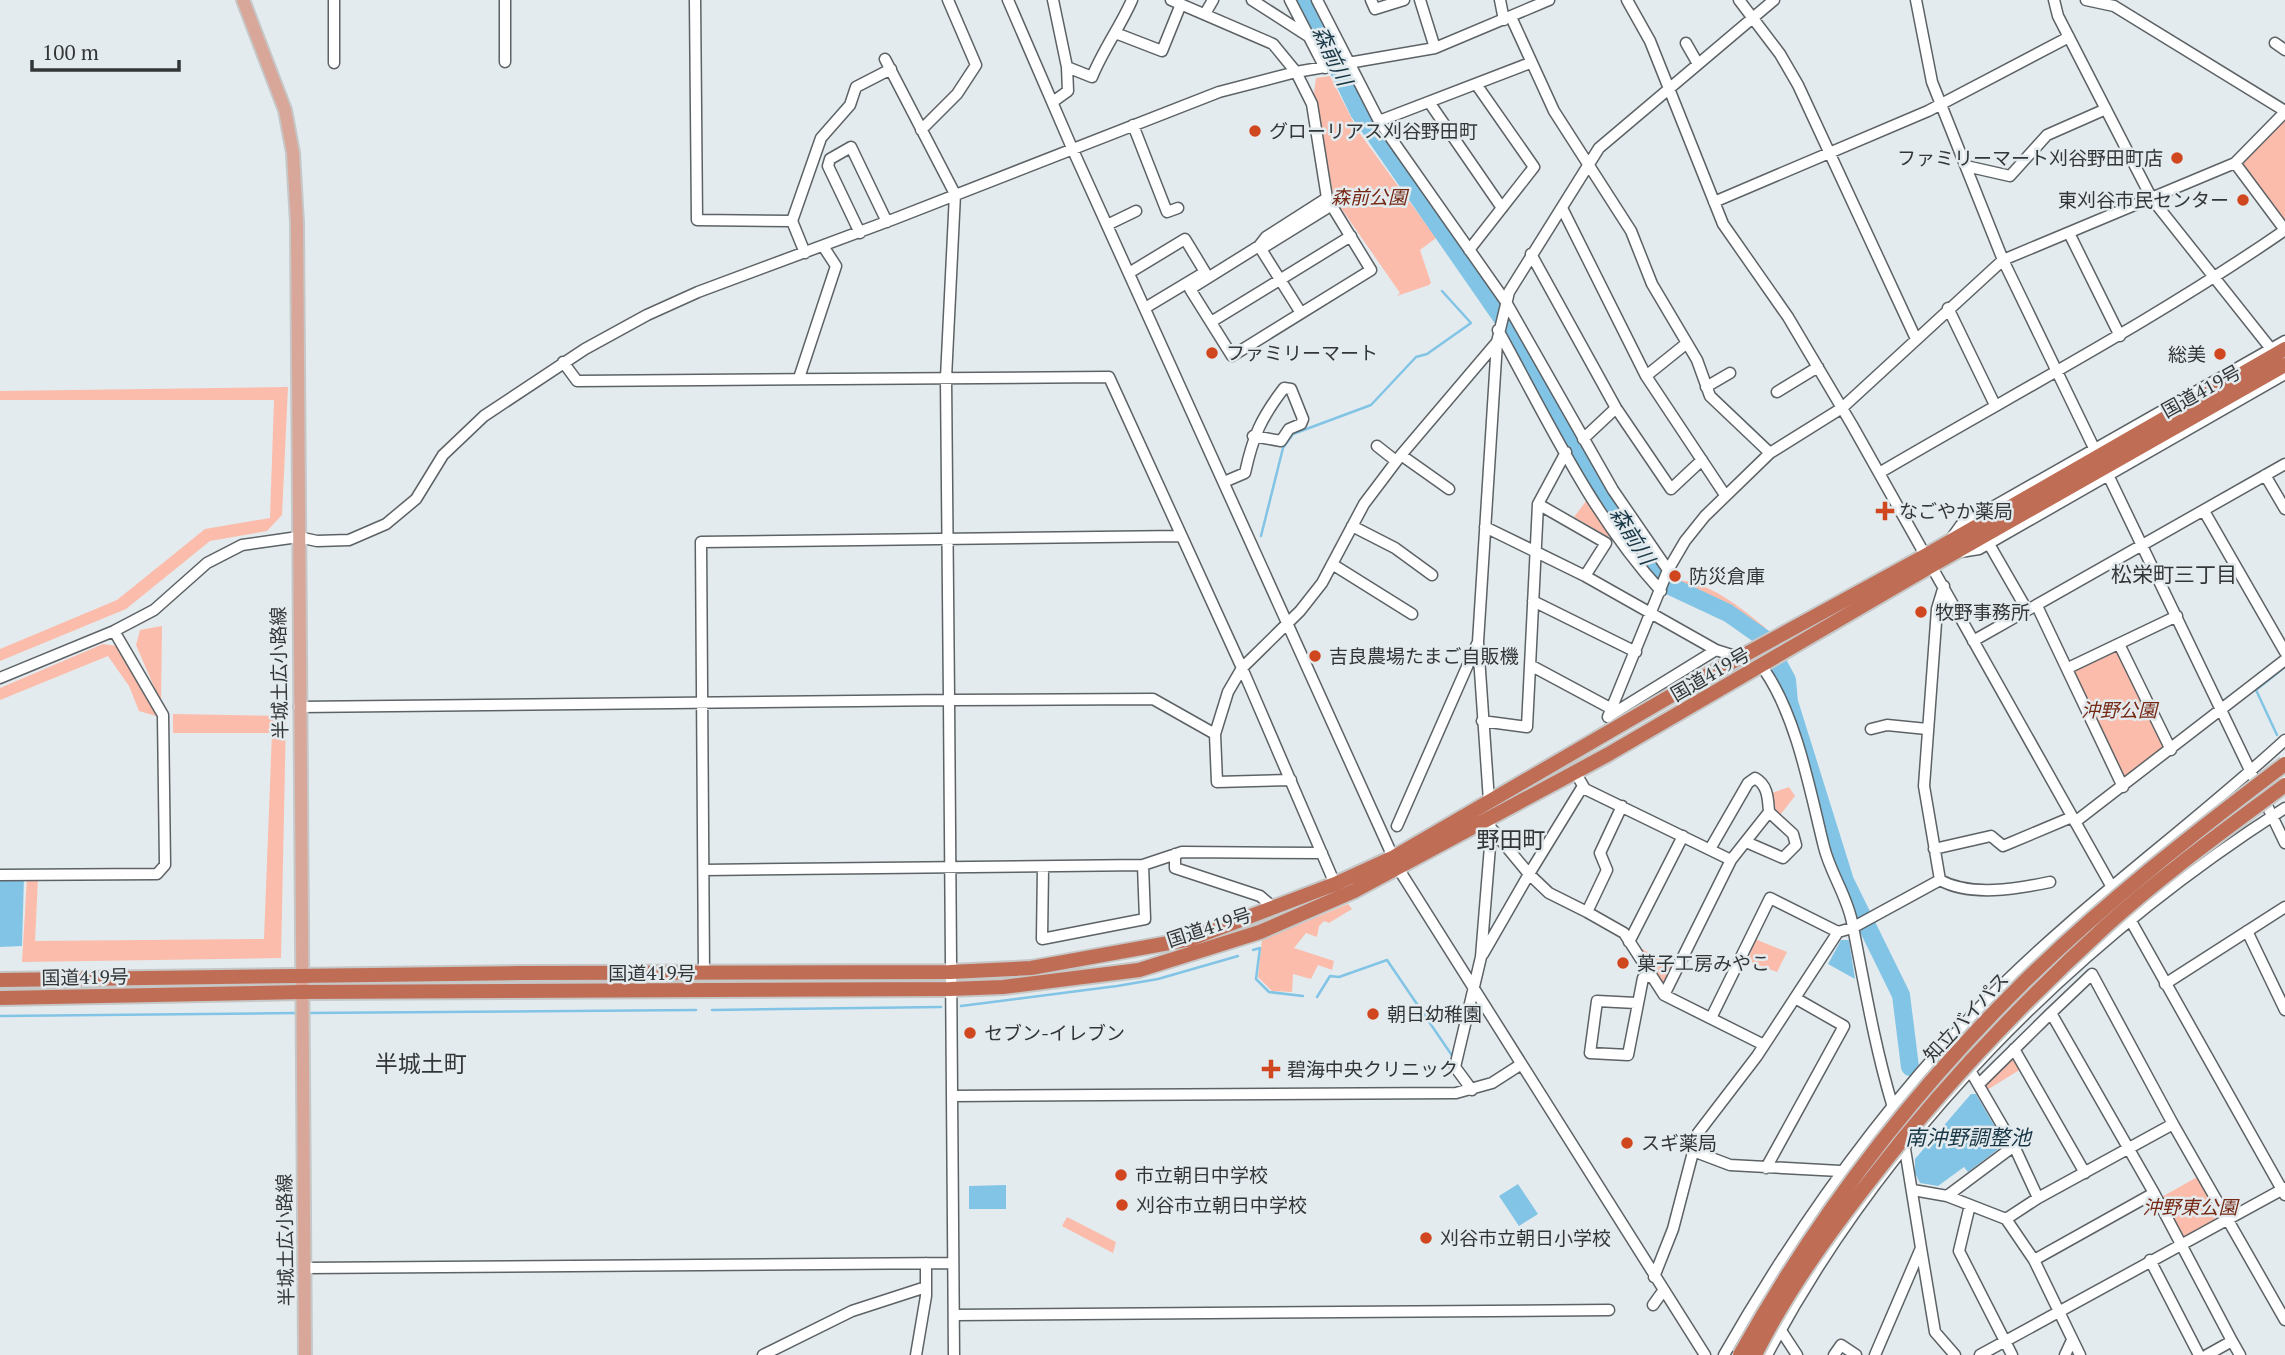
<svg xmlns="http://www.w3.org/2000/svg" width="2285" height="1355" font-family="'PT Serif','Noto Sans JP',serif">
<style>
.green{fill:#fbbcab}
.water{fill:#82c4e5}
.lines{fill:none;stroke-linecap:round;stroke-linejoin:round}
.stream{stroke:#82c4e5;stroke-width:2.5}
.river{stroke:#82c4e5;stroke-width:18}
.minor-casing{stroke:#5c6265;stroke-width:13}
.major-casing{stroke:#c6c7c7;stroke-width:16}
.highway-casing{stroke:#c6c7c7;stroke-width:18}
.minor{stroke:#fff;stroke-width:10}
.major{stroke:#d9a79a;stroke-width:12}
.highway{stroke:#c06d56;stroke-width:14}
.highway-bridge-casing{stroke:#c6c7c7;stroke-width:18;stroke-linecap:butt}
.highway-bridge{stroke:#c06d56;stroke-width:14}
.poi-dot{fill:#d0471f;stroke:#e4ebee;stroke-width:2.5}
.labels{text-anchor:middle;stroke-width:5;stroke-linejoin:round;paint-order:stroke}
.poi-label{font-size:19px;fill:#333637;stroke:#e4ebee;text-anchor:start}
.park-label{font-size:19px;font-style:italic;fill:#752914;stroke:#e4ebee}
.street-label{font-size:19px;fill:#333637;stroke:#e4ebee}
.water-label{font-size:21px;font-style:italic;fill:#183746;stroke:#e4ebee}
.neighbourhood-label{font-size:21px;fill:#333637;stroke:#e4ebee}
.quarter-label{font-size:23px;fill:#333637;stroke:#e4ebee}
</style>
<rect width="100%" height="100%" fill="#e4ebee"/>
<!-- green -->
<path class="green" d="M1330 76 1358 131 1436 238 1420 250 1431 283 1429 285 1397 296 1400 293 1334 198 1314 93 1316 78Z
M2284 118 2285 119V222L2242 163Z
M288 387 282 515 267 531 210 541 126 609 0 661V649L117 600 205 529 270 518 274 400H0V391Z
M1590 496 1614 533 1608 537 1574 517Z
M1674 580C1708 580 1741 608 1766 628L1756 629 1676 587Z
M162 626 161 703 136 645 140 630Z
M103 644 117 646 141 682 156 716 139 711 129 686 108 656 0 700V688Z
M2115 651 2119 653 2164 746 2162 752 2128 778 2124 776 2074 673 2076 669Z
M173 714 286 716 281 958 22 962 27 878H38L35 941 264 939 272 733H173Z
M1789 787 1795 796 1777 819 1766 795Z
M1348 904 1352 909 1329 923 1324 921 1319 926 1317 937 1306 933 1294 948 1334 961 1332 970 1318 965 1311 979 1293 974 1292 992 1272 991 1258 977 1262 940Z
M1755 939 1787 952 1777 972 1748 961Z
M1636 946 1678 967 1668 988 1662 986Z
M2013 1055 2021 1069 1987 1090 1984 1085Z
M2199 1176 2223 1218 2181 1240 2160 1198Z
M1067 1217 1116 1242 1113 1253 1062 1226Z"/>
<!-- water -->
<path class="water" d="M0 877H24L22 946 0 947Z
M1841 940H1849L1855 979 1828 964Z
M1971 1094H1976L2003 1141 2001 1147 1968 1172 1964 1167 1938 1186 1920 1183 1915 1173V1159Z
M1518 1184 1538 1214 1519 1226 1499 1196Z
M1006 1185V1209H969V1186Z"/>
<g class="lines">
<!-- stream -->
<path class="stream" d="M1261 536 1283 448 1293 434 1371 405 1416 357 1427 354 1471 323 1442 291
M2277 735 2256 690 2285 667
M1253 950 1260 948 1256 979 1269 992 1303 996
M1317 997 1330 976 1339 977 1387 960 1453 1057
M961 1006 1117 986 1158 979 1238 956
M712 1010 941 1007
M308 1013 696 1010
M0 1016 297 1013"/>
<!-- river -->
<path class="river" d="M1305 0 1359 112 1509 328 1604 498 1644 560 1666 584 1728 613 1765 639 1787 680 1789 702 1845 881 1901 995 1910 1067"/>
<defs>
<path id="minor" d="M334 0V63
M505 0V62
M695 0 697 220 792 221 805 253
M1008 0 1072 148 1398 868 1705 1355
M1053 0 1067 67 1068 91 1054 101
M1171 0 1273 44 1296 72 1312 104 1327 198 1371 270 1232 356 1190 289 1259 246 1301 313
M1252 0 1308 36
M1290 0 1325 68
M1317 0 1379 121 1506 302 1613 490 1668 570
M1371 0 1375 9 1404 0
M1420 0 1435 48
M1500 0 1504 20
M1627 0 1650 41 1723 224 1788 317 1852 425 2285 1195
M1739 0 1780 54 1798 85 1916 339
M1916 0 1932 82 2003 260 2094 448
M2054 0 2058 16 2152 199 2279 359
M2086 0 2114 6 2285 111
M1206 12 1213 0
M1511 17 1554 111 1631 231 1652 284 1697 360 1710 396 1770 453
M1118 34 1162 51 1181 4
M1686 43 1698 64
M2275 43 2285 50
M1067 67 1092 77C1103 50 1120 27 1132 0
M1429 102 1502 208
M1379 121 1530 63
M1133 125 1167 212 1178 208
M921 130 957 94 976 65 948 0
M2235 163 2285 230
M1966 166 2010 176 2047 135 2106 109
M1714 202 1928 111 2069 37
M1562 208 1646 376 1725 495
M792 221 821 138 850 105 856 87 891 69
M1107 225 1136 211
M860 233 828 166 830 159 851 147 887 222
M2069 233 2120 336
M1259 246 1266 237 1327 198
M1261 249 1332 205
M1469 250 1534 167 1476 84
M1531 254 1616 408 1671 489 1702 460
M1129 273 1185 239 1205 272 1145 308
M1948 308 1995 405
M1211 322 1351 236
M1498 330C1547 419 1592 516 1661 591
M563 362 577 381 1109 377 1242 668 1335 884
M1646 376 1687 343
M799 378 836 266 823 246
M1706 387 1730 373
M1777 392 1818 367
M1583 439 1616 408
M1377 446 1396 461
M1401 455 1449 489
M1879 473C2015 393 2155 320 2285 230
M2265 475 2285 509
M2109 477 2285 843
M1224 482 1245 473C1253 436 1261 418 1284 388L1291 389 1303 419 1301 424 1289 429 1281 441 1253 436
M1538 504 1606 543 1585 576
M2204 511 2285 652
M1352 526 1395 548 1432 575
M1485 527 1585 576 1716 650
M1951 539 1961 525 2285 341
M1989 544 2027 610
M1960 552 1979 549 2285 374
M1332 564 1412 614
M1533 601 1636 652
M2037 606 2123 787
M1973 641 2285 464
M2119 644 2171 750
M1530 665 1612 709
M2068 668 2177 616
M1765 671C1797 718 1810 791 1824 847 1830 872 1847 896 1852 922 1864 982 1874 1044 1892 1104
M0 678 114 631 154 610 207 563 242 545 298 537 317 541 349 540 386 524 416 499 443 455 484 416 585 349 647 315 698 292 894 219 1219 92 1296 72 1435 48 1549 0
M299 707 949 700 946 378 955 194 885 59
M1609 716 1716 650 1741 658
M1608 717 1668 570 1685 541 1705 516 1770 453 1842 408 2003 260 2235 163 2285 112
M1482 721 1527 727 1538 504 1566 452
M1871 729 1887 725 1927 729
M1215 734 1217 782 1291 780
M1575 772 1585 789 1731 860
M1583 786 1529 874 1549 893 1587 912
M1489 801 1478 642 1497 342 1509 292 1599 148 1774 0
M1622 806 1600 853 1607 870 1587 912 1624 933 1664 995
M2075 822 2285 660
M1397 826 1477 644
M1746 842 1783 858 1796 845 1793 834 1769 812
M1710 849 1748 783 1755 778C1768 785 1768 799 1769 812L1731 860 1664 995 1764 1045
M1934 849 1991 836 2003 846 2072 817
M1175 854V868L1260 896 1274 908
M1043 867 1042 939 1145 919 1143 865
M704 870 1143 865 1182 852 1322 853
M0 875 157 874 165 865 163 715 114 631
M1940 880C1970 897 2017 889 2050 882
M2247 931 2285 1010
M1629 942 1683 836
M1483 954 1529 874 1491 828
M704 974 701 542 1181 536
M2165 984 2285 907
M1636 1003 1597 1001 1590 1053 1628 1055 1643 978 1651 975
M2051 1013 2092 974 2173 1124
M1711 1018 1770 898 1838 932
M2014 1049 2085 1173
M1971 1072 2014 1146 2038 1198 2173 1124 2285 1320
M1980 1083 2051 1013 2154 1193 2232 1341 2207 1355
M1472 1090 1455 1067 1481 957 1491 834 1489 817
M952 1096 1456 1093 1492 1083 1520 1065
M1693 1151 1730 1165 1840 1171
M1766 1168 1844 1026 1795 998
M1913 1190 1947 1196 2006 1219
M1947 1196 2014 1146
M2038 1198 2006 1219 2034 1260 2080 1355
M1970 1205 1959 1251 2012 1355
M1921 1248 1935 1332 1955 1355
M2034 1260 2154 1193
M2150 1260 2199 1355
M305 1268 953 1263
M1654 1277 1673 1229 1698 1133 1757 1056 1838 932 1852 928 1940 880 1924 786 1937 609 1944 586
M1653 1305 1663 1291
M954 1315 1609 1310
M1780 1329 1797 1355
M2232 1341 2240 1355
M763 1355 852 1311 926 1287
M916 1355 926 1296V1263
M954 1355 949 700 1153 699 1215 734 1228 692 1242 668 1300 611 1322 583 1364 504 1401 455 1497 342
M1724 1355C1797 1227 1882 1108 1985 1002 2078 907 2187 830 2285 740
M1767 1355C1885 1132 2074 943 2285 808
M1834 1355 1841 1345 1856 1355
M1875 1355 1921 1248 1905 1149
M1980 1355 2285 1188
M2065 1355 2072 1340"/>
<path id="major" d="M243 0 285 110 293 153 297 223 305 1355"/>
<path id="highway" d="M0 980 520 973 950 972 1031 968 1191 939 1335 884 1394 857 1686 687 1925 556 2285 349
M0 998 302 992 950 989 1003 987 1139 970 1260 932 1354 891 1607 755 1931 566 2285 365"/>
</defs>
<!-- minor casing -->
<use href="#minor" class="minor-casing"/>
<!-- major casing -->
<use href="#major" class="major-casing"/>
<!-- highway casing -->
<use href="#highway" class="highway-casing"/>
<!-- minor -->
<use href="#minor" class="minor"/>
<!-- major -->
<use href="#major" class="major"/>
<!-- highway -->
<use href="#highway" class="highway"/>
<defs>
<path id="highway-bridge" d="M1740 1355C1815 1220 1911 1094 2021 985 2103 904 2194 833 2285 764
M1755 1355C1786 1292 1829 1233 1872 1178 1942 1087 2021 1004 2106 926 2162 875 2225 830 2285 785"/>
</defs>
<!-- highway-bridge casing -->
<use href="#highway-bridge" class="highway-bridge-casing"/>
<!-- highway-bridge -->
<use href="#highway-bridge" class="highway-bridge"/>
</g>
<!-- markers -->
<g class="poi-dot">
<circle cx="1255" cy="131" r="7"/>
<circle cx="2177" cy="158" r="7"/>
<circle cx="2243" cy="200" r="7"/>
<circle cx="1212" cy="353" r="7"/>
<circle cx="2220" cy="354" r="7"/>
<path d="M1881.5 500.5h7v7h7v7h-7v7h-7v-7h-7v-7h7z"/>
<circle cx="1675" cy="576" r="7"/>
<circle cx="1921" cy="612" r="7"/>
<circle cx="1315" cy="656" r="7"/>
<circle cx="1623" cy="963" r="7"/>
<circle cx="1373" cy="1014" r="7"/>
<circle cx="970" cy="1033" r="7"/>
<path d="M1267.5 1058.5h7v7h7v7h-7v7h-7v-7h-7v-7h7z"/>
<circle cx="1627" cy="1143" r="7"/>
<circle cx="1121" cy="1175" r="7"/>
<circle cx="1122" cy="1205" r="7"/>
<circle cx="1426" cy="1238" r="7"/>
</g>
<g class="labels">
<!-- poi labels -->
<g class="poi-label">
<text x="1269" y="138">グローリアス刈谷野田町</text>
<text x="2163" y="165" text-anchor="end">ファミリーマート刈谷野田町店</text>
<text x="2229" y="207" text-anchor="end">東刈谷市民センター</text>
<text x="1226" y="360">ファミリーマート</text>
<text x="2206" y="361" text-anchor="end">総美</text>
<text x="1899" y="518">なごやか薬局</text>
<text x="1689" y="583">防災倉庫</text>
<text x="1935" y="619">牧野事務所</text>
<text x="1329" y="663">吉良農場たまご自販機</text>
<text x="1637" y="970">菓子工房みやこ</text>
<text x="1387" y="1021">朝日幼稚園</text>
<text x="984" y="1040">セブン-イレブン</text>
<text x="1287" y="1076">碧海中央クリニック</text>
<text x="1641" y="1150">スギ薬局</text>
<text x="1135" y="1182">市立朝日中学校</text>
<text x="1136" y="1212">刈谷市立朝日中学校</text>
<text x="1440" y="1245">刈谷市立朝日小学校</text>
</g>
<!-- park labels -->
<g class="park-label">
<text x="1369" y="204">森前公園</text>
<text x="2119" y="717">沖野公園</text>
<text x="2190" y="1214">沖野東公園</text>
</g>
<!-- street labels -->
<g class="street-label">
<text transform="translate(2201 391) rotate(-29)" y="7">国道419号</text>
<text transform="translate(279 673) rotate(-91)" y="7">半城土広小路線</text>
<text transform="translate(1710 674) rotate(-30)" y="7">国道419号</text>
<text transform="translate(1209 927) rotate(-18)" y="7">国道419号</text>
<text x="652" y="980">国道419号</text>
<text transform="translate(85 977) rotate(-1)" y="7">国道419号</text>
<text transform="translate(1966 1017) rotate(-47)" y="7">知立バイパス</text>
<text transform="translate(285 1240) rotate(-91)" y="7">半城土広小路線</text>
</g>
<!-- water labels -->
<g class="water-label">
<text transform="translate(1332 56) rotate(64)" y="7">森前川</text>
<text transform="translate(1632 536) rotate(58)" y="7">森前川</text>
<text x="1968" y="1145">南沖野調整池</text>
</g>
<!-- neighbourhood labels -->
<g class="neighbourhood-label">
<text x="2174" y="582">松栄町三丁目</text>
</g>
<!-- quarter labels -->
<g class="quarter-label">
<text x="1511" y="848">野田町</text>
<text x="421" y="1072">半城土町</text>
</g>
</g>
<!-- scale -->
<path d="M32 60v10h147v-10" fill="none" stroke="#333637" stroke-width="3.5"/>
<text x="42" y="60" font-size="21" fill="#333637" stroke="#e4ebee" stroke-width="5" paint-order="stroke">100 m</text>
</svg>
